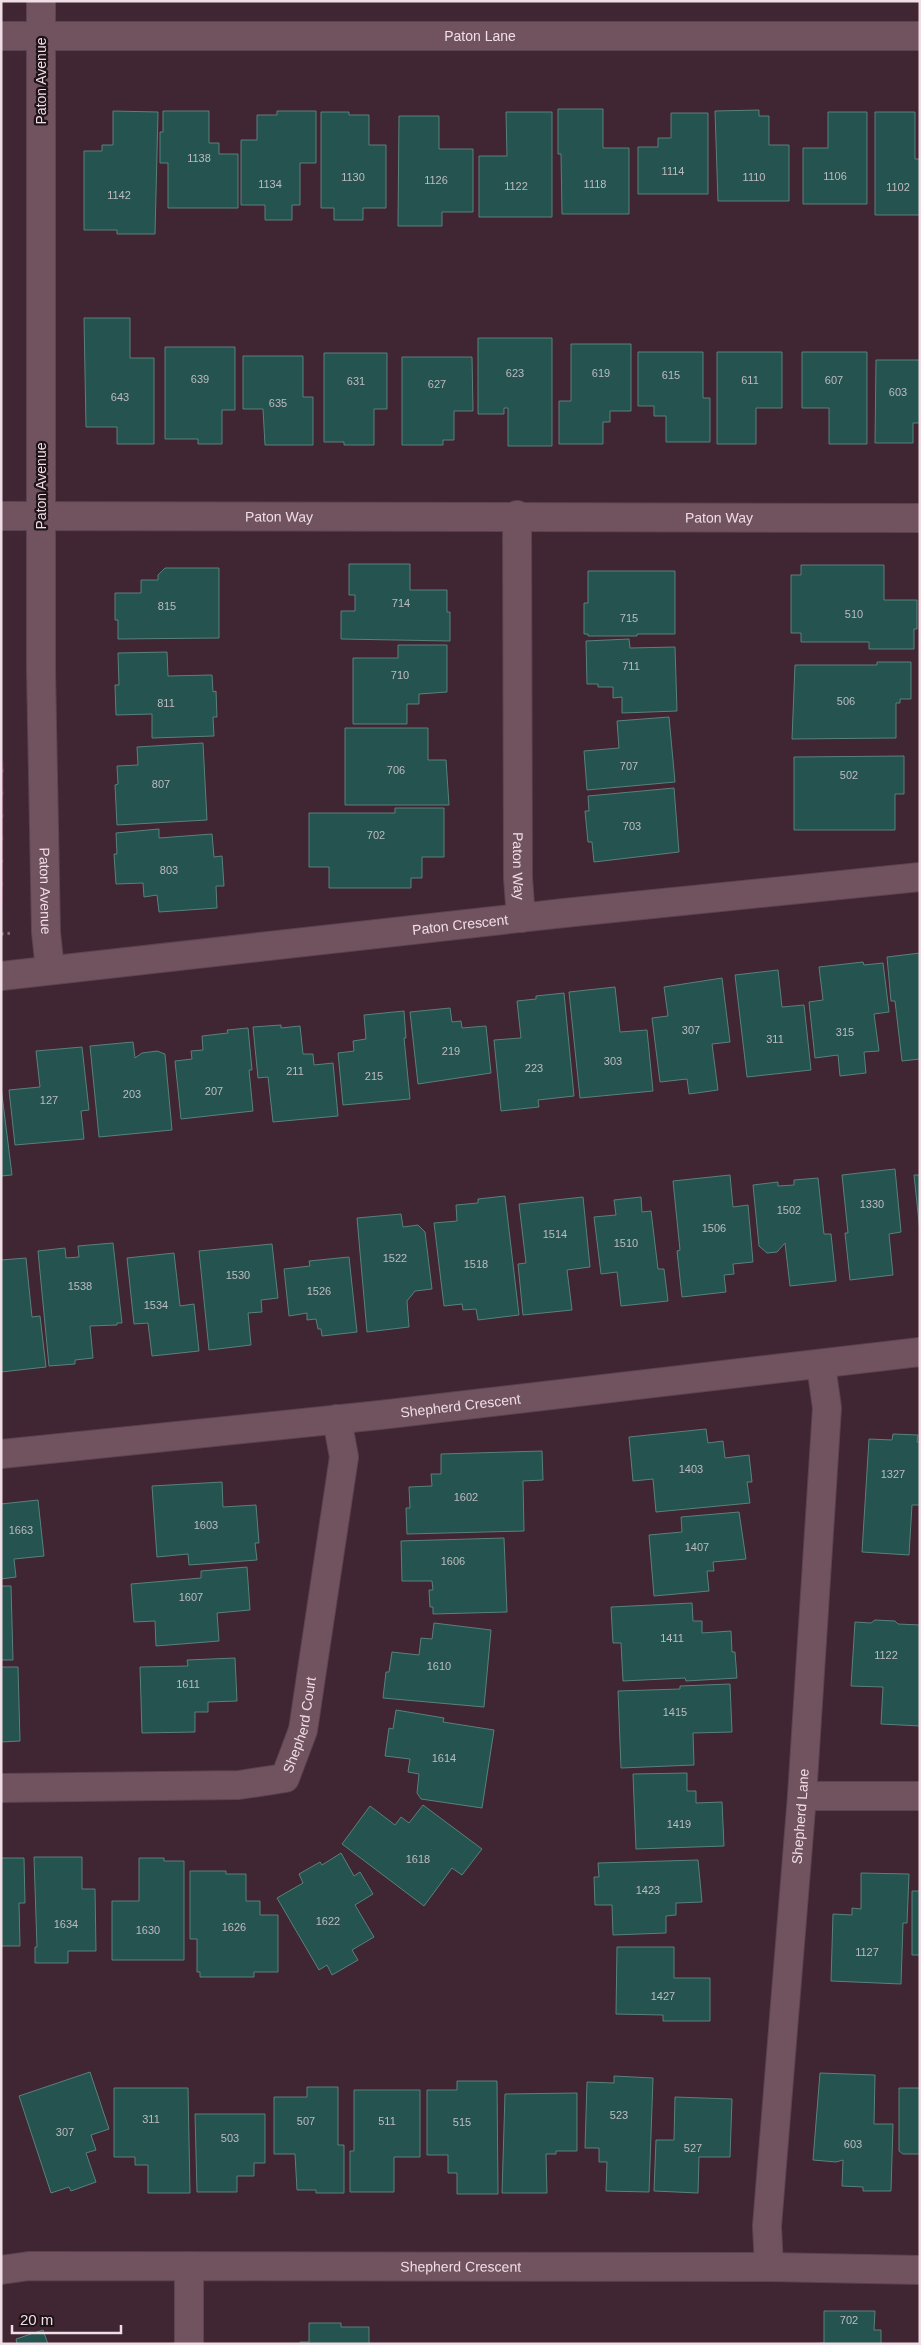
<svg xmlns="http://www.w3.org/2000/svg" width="921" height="2345" font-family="Arial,sans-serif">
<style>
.park{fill:url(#park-crowns)}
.building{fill:#25534f;stroke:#59817c}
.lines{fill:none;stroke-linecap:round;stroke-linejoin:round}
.minor-casing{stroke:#5b434f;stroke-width:30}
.path{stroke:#806873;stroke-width:3;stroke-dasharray:2.5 4;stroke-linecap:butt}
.minor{stroke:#715360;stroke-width:28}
.labels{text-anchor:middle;stroke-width:4.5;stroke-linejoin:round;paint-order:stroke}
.number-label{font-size:11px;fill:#bdbbc0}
.street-label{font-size:14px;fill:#f0dee5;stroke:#1f1318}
</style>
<defs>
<pattern id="park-crowns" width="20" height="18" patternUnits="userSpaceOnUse" patternTransform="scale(1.25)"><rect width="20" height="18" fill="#661d45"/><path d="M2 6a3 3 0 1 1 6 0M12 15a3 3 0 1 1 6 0" fill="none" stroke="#7c3d60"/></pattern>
</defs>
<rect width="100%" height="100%" fill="#402532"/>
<!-- park -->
<path class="park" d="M1 761H4L3 901 1 908Z"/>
<!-- building -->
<path class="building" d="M558 109H603V148H629V214H562L561 154H558Z
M759 110V116H769V145H789V201H718L715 111Z
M113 111 158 112 155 234H117V230H84V151H102V145H113Z
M163 111H209V143H219V154H238V208H168V163H160V132H163Z
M277 111H316V163H300V205H292V220H265V205H241V140H257V115H277Z
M321 112H349V115H369V145H386V208H363V220H334V208H321Z
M506 112H552V217H479V156H507Z
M828 112H867V204H803V148H828Z
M875 112H915V159H920V215H875Z
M671 113H708V194H638V147H658V138H671Z
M399 116H439V149H473V212H442V226H398Z
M84 318H130V358H154V444H117V427H86Z
M478 338H552V446H508V408H504V414H478Z
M571 344H631V411H610V422H603V444H559V401H571Z
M165 347H235V410H222V444H198V439H165Z
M638 352H703V398H710V442H666V416H654V406H638Z
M717 352H782V408H756V444H717Z
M802 352H867V444H829V408H802Z
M324 353H387V409H374V445H344V442H324Z
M243 356H303V397H313V445H265L263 409H243Z
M402 357H472L473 411H454V440H443V445H402Z
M876 360H920V423H913V443H875Z
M349 564H410V590H447V612H450V641L341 639V611H355V595H349Z
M801 565H884V600H917V629H914V649H869V642H801V633H791V575H801Z
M165 568H219V638L118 639V620H115V593H141V580H158V575Z
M588 571H675V634H637V636H588V634H584V603H588Z
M629 639 630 648 675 647 677 711 622 713V697L613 698V687H598V684H587L586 641Z
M398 645H447V692L419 694V704H407V724H353V658H398Z
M167 652 168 676 212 675 213 692 216 691 217 717H213L214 736 152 738V714L116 715 115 685H119L118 653Z
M877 662H911V699H900V703H896V738L792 739 795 665H877Z
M669 717 675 782 587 790 584 751 619 748 617 721Z
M345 728H428V760H446L449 805H345Z
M203 743 207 820 117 825 115 785 118 784 117 766 138 765 137 747Z
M904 756V794H895V830H794V757Z
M674 788 679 852 594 862 592 842H588L585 811H589L588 796Z
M395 808H444V857H422V878H411V888H329V867H309V813H395Z
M159 829V838L212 834 214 857 222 856 224 886H216L217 908 159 912 157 895 144 897 143 883 116 884 114 854H117L116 833Z
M920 953V1059L902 1061 895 1001H891L887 957Z
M863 962 864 965 883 963 889 1012 874 1014 879 1051 864 1052 866 1073 840 1076 838 1055 815 1058 809 1002 823 1000 819 967Z
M778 970 782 1007 804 1005 811 1070 747 1077 735 975Z
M722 978 730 1042 712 1044 718 1090 689 1094 687 1079 660 1082 652 1018 668 1016 664 987Z
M615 987 620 1032 647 1030 653 1091 580 1098 569 992Z
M564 993 574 1096 538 1100 539 1107 501 1111 494 1040 521 1038 517 1001 536 999V996Z
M450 1008 452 1022 461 1021 462 1028 486 1026 491 1073 418 1084 410 1012Z
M404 1011 406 1038H404L410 1099 343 1105 338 1053 354 1051 353 1041 366 1039 364 1015Z
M281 1025V1028L300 1026 303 1054H313L314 1065 333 1063 338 1116 273 1122 268 1077 258 1078 253 1027Z
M248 1028 252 1070H249L253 1111 181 1119 175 1061 192 1059 191 1051 203 1050 202 1036 228 1033 227 1030Z
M133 1042 135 1058 142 1053 157 1051 165 1054 172 1130 99 1137 90 1046Z
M82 1047 89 1110 81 1111 84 1139 15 1145 9 1090 40 1087 36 1051Z
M1 1087 12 1175 1 1176Z
M895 1169 901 1232 889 1234 893 1275 850 1280 845 1233H848L842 1175Z
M730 1175 733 1207 748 1205 753 1262 733 1264 734 1274 724 1275 726 1292 682 1297 677 1251 680 1250 673 1181Z
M914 1175H920V1232Z
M818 1178 824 1234H831L836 1281 790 1286 785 1243 777 1252 767 1253 759 1246 753 1185 778 1182V1186L794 1185V1180Z
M505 1196 519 1315 478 1320 476 1309 463 1310 462 1304 444 1306 434 1223 457 1221 456 1205 478 1203V1199Z
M583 1197 590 1267 567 1270 572 1310 523 1315 518 1264 526 1263 519 1204Z
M641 1197 642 1212 651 1211 658 1269H664L668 1301 621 1306 617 1272 601 1274 594 1217 616 1215 614 1200Z
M401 1214 403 1227 418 1225 425 1232 432 1289 415 1291 407 1301 409 1327 367 1332 357 1218Z
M113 1243 122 1323H117V1325L90 1326 93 1358 75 1360V1364L49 1366 38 1251 65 1248 66 1258 79 1257 78 1246Z
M272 1244 278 1298 261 1300 262 1312 248 1313 251 1345 209 1350 199 1251Z
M174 1253 180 1306 194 1304 199 1351 152 1356 148 1323 134 1324 127 1258Z
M349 1257 357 1332 322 1336 321 1329H318L316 1319 307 1320V1313L289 1316 284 1269 310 1266 309 1261Z
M26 1258 32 1317 40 1316 46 1367 1 1372V1260Z
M706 1429 708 1443 723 1441 725 1458 749 1455 752 1482H747L750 1503 656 1512 653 1479 633 1481 629 1437Z
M893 1434 918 1435 917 1442H920V1505H912L909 1555 862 1552 869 1439 892 1440Z
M542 1451 543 1480 523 1481 524 1531 407 1534 406 1508H410L409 1487 432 1486 431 1474H441V1454Z
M222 1482 223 1507 256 1505 259 1543H255L257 1560 189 1565 188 1554 157 1557 152 1486Z
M38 1500 44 1556 14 1559 16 1577 1 1579V1504Z
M739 1512 746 1559 713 1562 714 1571H707L709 1591 654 1596 649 1535 682 1532 681 1517Z
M504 1538 507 1612 433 1614V1607H430L429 1590H433L432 1581H402L401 1541Z
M247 1567 250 1610 217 1613 219 1641 156 1646 155 1621 134 1622 131 1584 201 1578V1571Z
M1 1586H11L13 1660H1Z
M692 1603 693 1621H702V1633L731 1631 732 1652H735L737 1678 686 1681 685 1678 623 1681 621 1643H613L611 1607Z
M875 1620 895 1621 898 1624 920 1625V1726L881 1724 883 1687 851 1686 855 1622 871 1623Z
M434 1623 491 1630 484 1707 383 1698 386 1672H389L392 1652 419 1655 421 1638 432 1639Z
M235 1658 237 1701 208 1702V1712H195V1732L142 1733 140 1667 188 1666 187 1660Z
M1 1667H18L20 1741 1 1742Z
M730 1684 732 1732 693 1733 694 1765 621 1768 618 1691 680 1689V1686Z
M396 1710 444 1718 443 1722 494 1730 482 1808 421 1799 417 1793 419 1774 408 1772 410 1759 385 1756 389 1728 393 1729Z
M687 1773V1791H696V1803L722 1802 724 1846 636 1849 633 1774Z
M423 1805 482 1849 462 1875 452 1868 424 1906 342 1844 370 1806 395 1825 401 1817 409 1823Z
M341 1853 354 1876 360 1872 373 1894 355 1905 374 1937 352 1950 358 1960 332 1975 327 1965 319 1970 277 1898 303 1883 299 1874 320 1862 322 1865Z
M34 1857H82V1889H95L96 1951H68V1963H35V1947H37Z
M1 1858H24L25 1903H19L20 1946H1Z
M139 1858H164V1861H184V1960H112V1901H139Z
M698 1860 702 1902 676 1903V1915L666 1916V1933L613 1935 612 1905H595L594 1877H599L598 1863Z
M190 1871H226V1874H246V1901H260V1915H278V1972H254V1977H200V1972H197V1939H190Z
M861 1873 909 1874 907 1923H903L901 1984 831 1981 833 1914 852 1915V1908L861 1909Z
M912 1891H920V1955H912Z
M617 1947H674V1978H710V2021H663V2015L616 2014Z
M90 2072 109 2129 91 2135 96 2150 86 2153 96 2182 71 2191 69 2187 51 2193 19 2096Z
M820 2073 875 2075 874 2124H893L891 2191H863V2187L842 2186 843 2160 836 2162 813 2160Z
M614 2076 653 2078 649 2192 606 2191 607 2162H599V2148H585L587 2082 614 2083Z
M457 2081H497L498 2194H457V2173H448V2155H427V2090H457Z
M307 2087H338V2145H344V2193H316V2190H297L295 2154H274V2097H307Z
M114 2088H188L190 2193H148V2165H135V2157H114Z
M899 2088H920V2154H903L899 2151Z
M354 2090H420V2157H394V2192H350V2151H354Z
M577 2093V2151H556V2154H546L547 2193H502L505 2094Z
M675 2097 732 2099 730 2157H699L698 2193 654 2191 656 2140H674Z
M195 2114H265V2163H254V2176H237V2192H197Z
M824 2311H875L874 2330H881V2344H808L824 2343Z
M309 2323H341V2327H369V2344H300V2342H309Z
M43 2330 48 2344H17L16 2339Z"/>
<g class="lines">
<defs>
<g id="minor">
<path id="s1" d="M41 1V670L46 932 50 970"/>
<path id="s2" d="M1 36H920"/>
<path id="s3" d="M517 515 518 878 521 918"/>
<path id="s4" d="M1 516 920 518"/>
<path id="s5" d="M1 976 564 913 920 877"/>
<path id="s6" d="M1 1454 380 1415 920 1352"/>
<path id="s7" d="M1 1788 239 1785 285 1778 303 1730 344 1457 337 1419"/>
<path d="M802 1796H920"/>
<path d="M189 2266V2344"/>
<path id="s8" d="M769 2267 767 2226 802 1796 827 1408 821 1365"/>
<path id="s9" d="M1 2270 29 2266 769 2267 920 2270"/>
</g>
</defs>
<!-- minor casing -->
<use href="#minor" class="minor-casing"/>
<!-- path -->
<path class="path" d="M1 934 13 933"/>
<!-- minor -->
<use href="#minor" class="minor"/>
</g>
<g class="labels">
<!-- number labels -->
<g class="number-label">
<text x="199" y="162">1138</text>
<text x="673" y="175">1114</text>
<text x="835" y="180">1106</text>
<text x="353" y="181">1130</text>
<text x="754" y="181">1110</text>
<text x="436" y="184">1126</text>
<text x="270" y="188">1134</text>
<text x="595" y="188">1118</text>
<text x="516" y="190">1122</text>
<text x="898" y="191">1102</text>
<text x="119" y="199">1142</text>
<text x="515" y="377">623</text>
<text x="601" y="377">619</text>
<text x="671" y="379">615</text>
<text x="200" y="383">639</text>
<text x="750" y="384">611</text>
<text x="834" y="384">607</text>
<text x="356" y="385">631</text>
<text x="437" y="388">627</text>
<text x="898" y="396">603</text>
<text x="120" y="401">643</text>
<text x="278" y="407">635</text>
<text x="401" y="607">714</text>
<text x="167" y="610">815</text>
<text x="854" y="618">510</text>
<text x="629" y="622">715</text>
<text x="631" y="670">711</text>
<text x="400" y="679">710</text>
<text x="846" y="705">506</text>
<text x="166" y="707">811</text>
<text x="629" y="770">707</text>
<text x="396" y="774">706</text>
<text x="849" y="779">502</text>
<text x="161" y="788">807</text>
<text x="632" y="830">703</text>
<text x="376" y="839">702</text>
<text x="169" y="874">803</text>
<text x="691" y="1034">307</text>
<text x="845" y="1036">315</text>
<text x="775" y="1043">311</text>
<text x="451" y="1055">219</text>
<text x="613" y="1065">303</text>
<text x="534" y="1072">223</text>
<text x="295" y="1075">211</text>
<text x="374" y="1080">215</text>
<text x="214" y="1095">207</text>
<text x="132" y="1098">203</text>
<text x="49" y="1104">127</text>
<text x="872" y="1208">1330</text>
<text x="789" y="1214">1502</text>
<text x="714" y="1232">1506</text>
<text x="555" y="1238">1514</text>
<text x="626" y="1247">1510</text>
<text x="395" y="1262">1522</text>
<text x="476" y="1268">1518</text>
<text x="238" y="1279">1530</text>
<text x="80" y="1290">1538</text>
<text x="319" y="1295">1526</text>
<text x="156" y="1309">1534</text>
<text x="691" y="1473">1403</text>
<text x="893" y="1478">1327</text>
<text x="466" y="1501">1602</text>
<text x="206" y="1529">1603</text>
<text x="21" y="1534">1663</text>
<text x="697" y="1551">1407</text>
<text x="453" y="1565">1606</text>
<text x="191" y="1601">1607</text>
<text x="672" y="1642">1411</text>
<text x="886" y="1659">1122</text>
<text x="439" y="1670">1610</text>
<text x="188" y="1688">1611</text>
<text x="675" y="1716">1415</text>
<text x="444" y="1762">1614</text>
<text x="679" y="1828">1419</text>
<text x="418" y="1863">1618</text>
<text x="648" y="1894">1423</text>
<text x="328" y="1925">1622</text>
<text x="66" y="1928">1634</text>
<text x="234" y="1931">1626</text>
<text x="148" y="1934">1630</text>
<text x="867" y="1956">1127</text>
<text x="663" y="2000">1427</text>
<text x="619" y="2119">523</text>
<text x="151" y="2123">311</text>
<text x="306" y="2125">507</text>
<text x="387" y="2125">511</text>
<text x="462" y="2126">515</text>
<text x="65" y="2136">307</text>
<text x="230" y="2142">503</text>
<text x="853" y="2148">603</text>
<text x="693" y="2152">527</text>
<text x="849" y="2324">702</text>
</g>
<!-- street labels -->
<g class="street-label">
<text dy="5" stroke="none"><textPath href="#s2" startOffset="479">Paton Lane</textPath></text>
<text transform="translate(41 81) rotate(-90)" y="5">Paton Avenue</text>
<text transform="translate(41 486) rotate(-90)" y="5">Paton Avenue</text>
<text dy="5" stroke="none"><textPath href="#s4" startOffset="278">Paton Way</textPath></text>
<text dy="5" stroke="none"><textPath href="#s4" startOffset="718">Paton Way</textPath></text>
<text dy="5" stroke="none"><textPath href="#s3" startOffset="351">Paton Way</textPath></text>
<text dy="5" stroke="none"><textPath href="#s1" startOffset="890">Paton Avenue</textPath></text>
<text dy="5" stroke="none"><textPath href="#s5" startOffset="462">Paton Crescent</textPath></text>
<text dy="5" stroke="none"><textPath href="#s6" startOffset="462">Shepherd Crescent</textPath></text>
<text dy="5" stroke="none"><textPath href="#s7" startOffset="340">Shepherd Court</textPath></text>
<text dy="5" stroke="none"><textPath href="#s8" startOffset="452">Shepherd Lane</textPath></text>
<text dy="5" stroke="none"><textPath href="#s9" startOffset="460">Shepherd Crescent</textPath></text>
</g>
</g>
<!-- border -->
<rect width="921" height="2345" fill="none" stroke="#f0dee5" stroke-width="5"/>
<!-- scale -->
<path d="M12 2325v8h109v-8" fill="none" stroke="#f0dee5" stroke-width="2.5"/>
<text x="20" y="2325" font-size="15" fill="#f0dee5" stroke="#1f1318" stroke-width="4" paint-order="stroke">20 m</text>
</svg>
